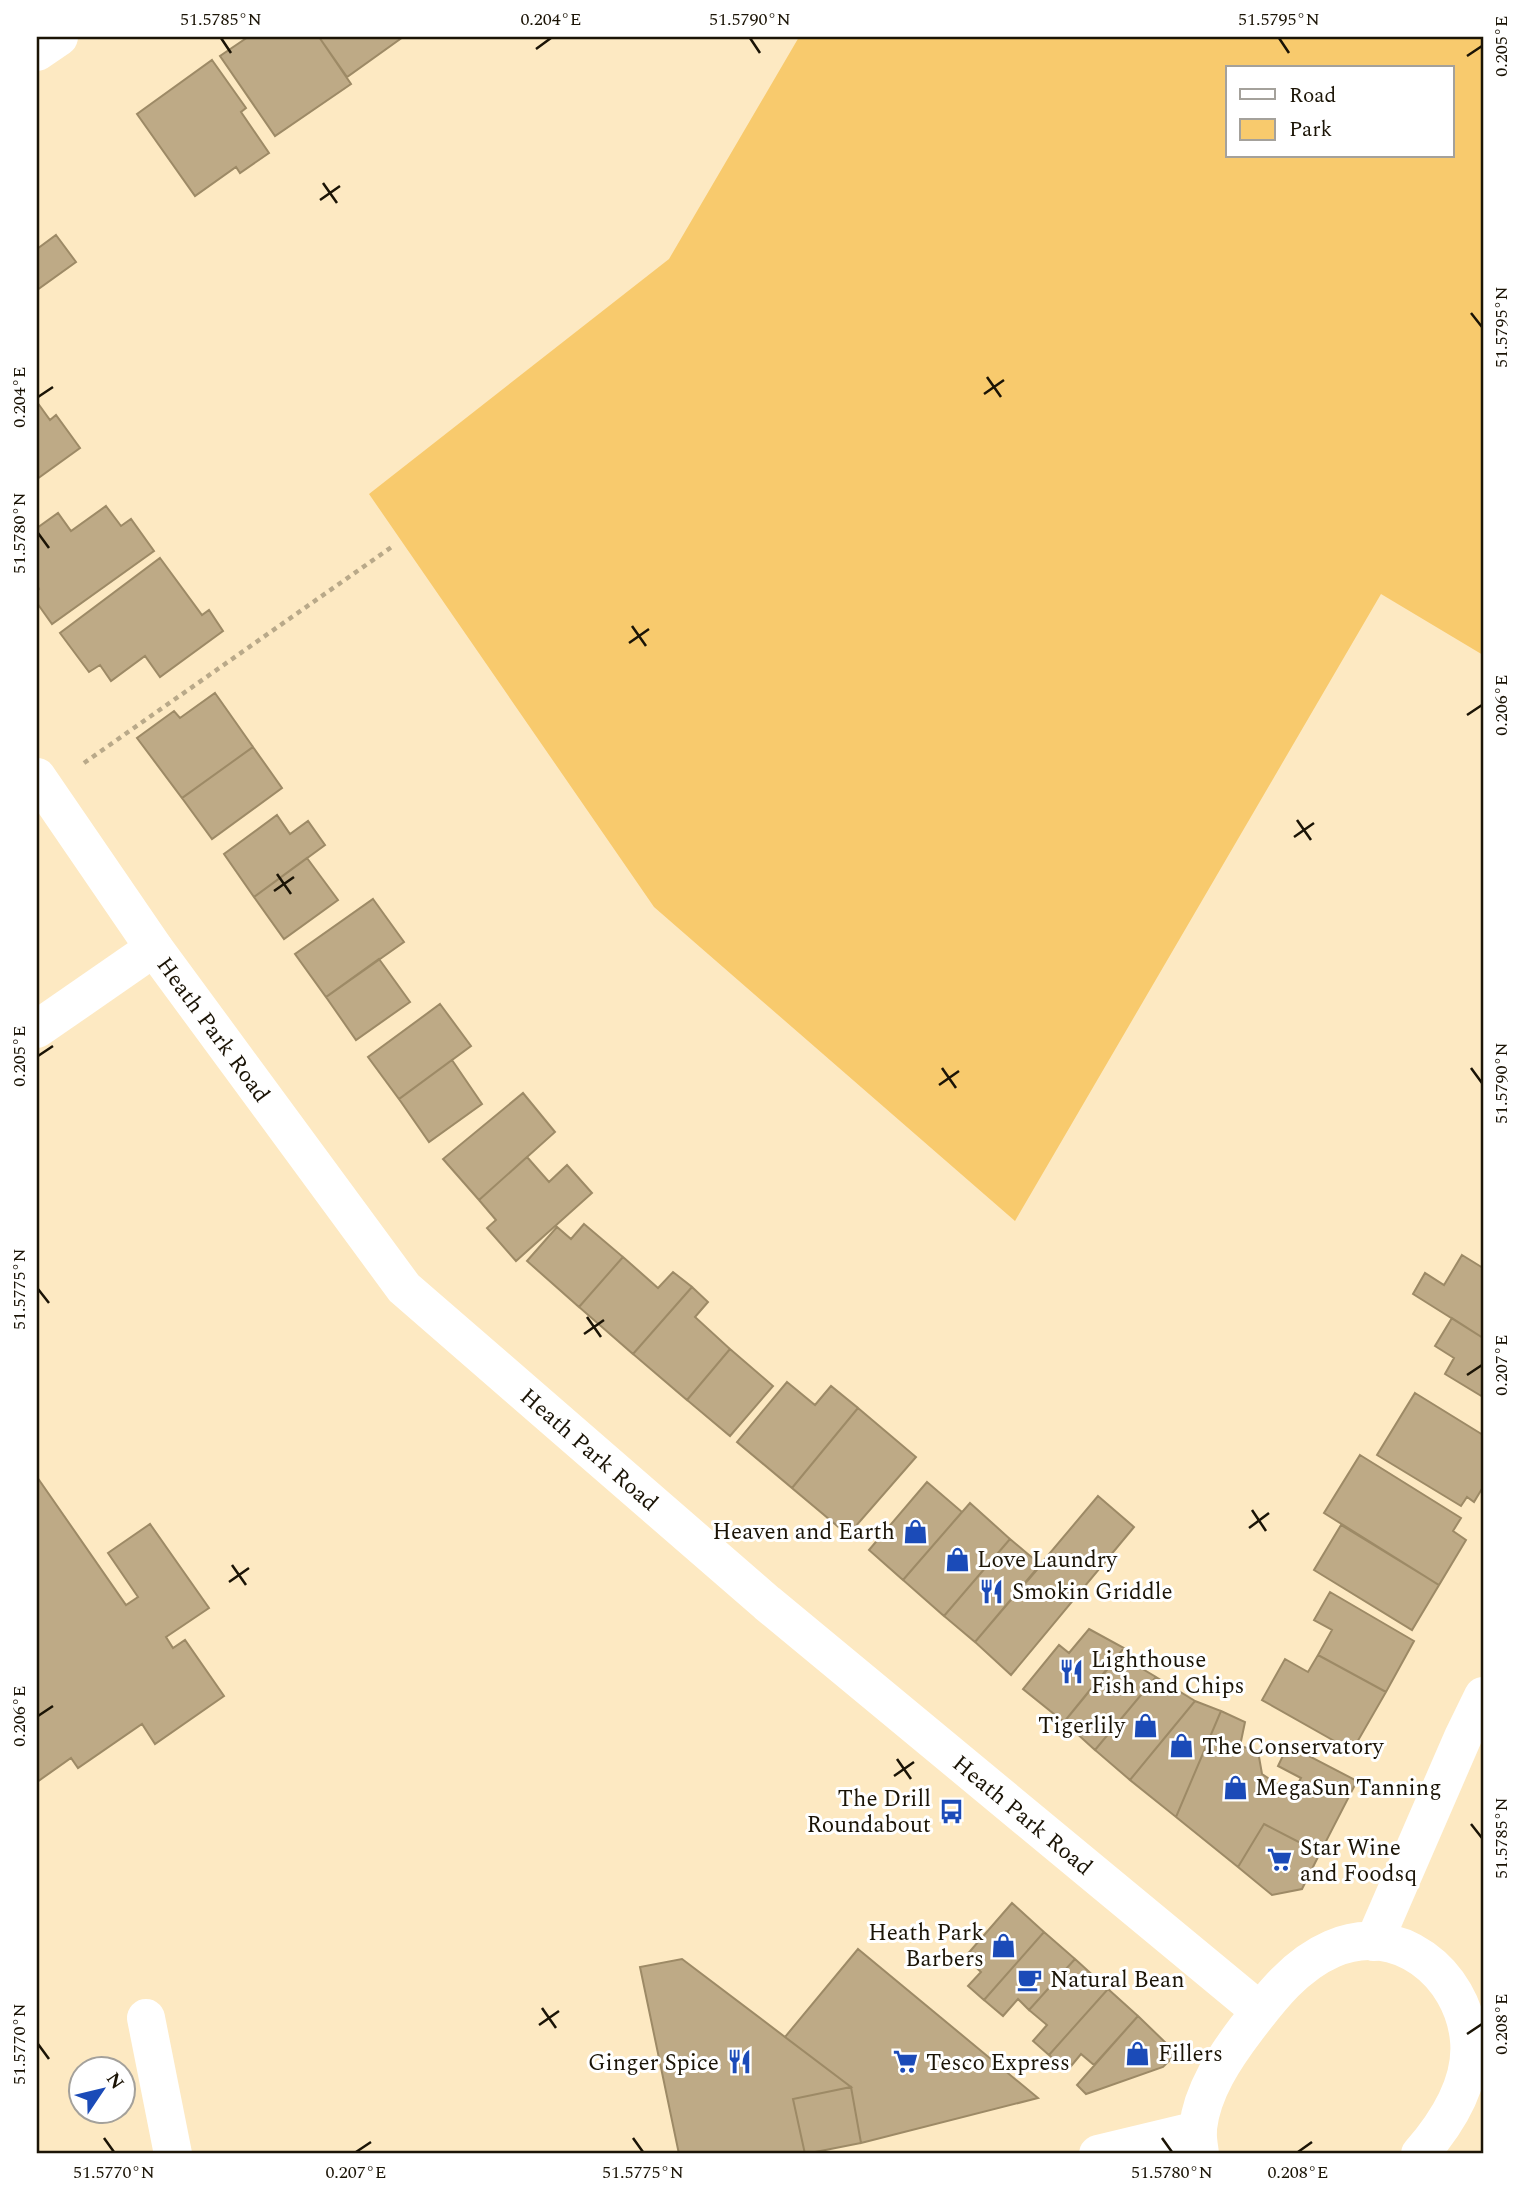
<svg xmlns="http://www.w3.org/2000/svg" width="1520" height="2191" font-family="Spectral,serif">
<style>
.green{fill:#f8ca6d;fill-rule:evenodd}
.building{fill:#beaa86;stroke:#9d8a66;stroke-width:2}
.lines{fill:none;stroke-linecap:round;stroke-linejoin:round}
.path{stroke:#b9a989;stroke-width:4.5;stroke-dasharray:5 5;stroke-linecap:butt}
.minor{stroke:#fff;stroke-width:38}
.ticks{fill:none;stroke:#1b1406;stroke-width:2.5}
.labels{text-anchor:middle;stroke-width:6;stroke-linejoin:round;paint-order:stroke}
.street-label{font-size:23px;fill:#1b1406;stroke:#fff}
.poi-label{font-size:23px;fill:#1b1406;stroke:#fff;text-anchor:start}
.neatline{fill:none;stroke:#1b1406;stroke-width:2.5}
.ticks-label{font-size:18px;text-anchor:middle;fill:#1b1406}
</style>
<rect width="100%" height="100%" fill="#fde9c2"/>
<!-- green -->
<path class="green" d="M799 37H1483V655L1381 594 1015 1221 654 907 369 494 669 259ZM1228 68H1452V156H1228Z"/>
<!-- building -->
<path class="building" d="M248 37H319L351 84 275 136 220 56Z
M319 37H403L347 77Z
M212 60 246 108 241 112 269 153 240 173 236 167 195 196 137 114Z
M56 235 76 262 37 290V249Z
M37 402 50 420 56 415 80 448 37 479Z
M106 506 121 526 131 519 154 551 52 624 37 603V591L39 589 37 585V528L58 513 71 531Z
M160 558 202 615 209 610 223 631 160 677 145 656 111 681 100 665 89 672 60 633Z
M215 693 253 747 182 798 137 738 174 711 180 718Z
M253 747 282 788 212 839 182 798Z
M277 815 290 834 308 821 325 845 254 897 224 854Z
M307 858 338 900 284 939 254 897Z
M373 899 404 942 326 997 295 954Z
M379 959 410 1002 356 1040 326 997Z
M440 1004 471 1046 399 1099 368 1057Z
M452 1060 482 1104 429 1142 399 1099Z
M523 1093 555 1132 479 1200 443 1159Z
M527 1157 549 1182 567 1165 592 1193 516 1261 487 1228 496 1220 479 1200Z
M584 1224 623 1257 579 1307 527 1261 557 1227 571 1239Z
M1462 1255 1483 1268V1338L1413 1294 1425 1273 1444 1285Z
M623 1257 658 1288 673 1272 692 1287 633 1354 579 1307Z
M692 1287 708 1302 695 1317 730 1349 687 1400 633 1354Z
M1452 1318 1483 1338V1397L1445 1374 1454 1358 1435 1346Z
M730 1349 773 1386 730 1436 687 1400Z
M787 1382 815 1405 831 1386 858 1408 792 1488 737 1442Z
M1415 1393 1483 1435V1487L1474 1502 1467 1497 1461 1506 1377 1455Z
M858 1408 916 1457 848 1535 792 1488Z
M1360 1455 1461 1518 1453 1531 1466 1540 1439 1585 1324 1513Z
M37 1477 126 1605 138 1597 108 1553 150 1524 209 1608 166 1637 173 1648 185 1640 224 1696 155 1744 142 1724 78 1768 71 1758 37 1782Z
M927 1482 962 1512 903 1580 869 1550Z
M1098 1496 1134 1527 1011 1675 975 1642Z
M970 1503 1010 1539 944 1616 903 1580Z
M1341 1525 1439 1585 1412 1630 1314 1570Z
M1010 1539 1041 1565 975 1642 944 1616Z
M1330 1592 1414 1641 1386 1692 1318 1655 1332 1630 1314 1620Z
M1089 1629 1124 1648 1064 1722 1023 1689 1059 1645 1069 1653Z
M1119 1655 1156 1677 1095 1750 1064 1722Z
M1318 1655 1386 1692 1352 1751 1262 1700 1285 1659 1308 1672Z
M1156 1677 1195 1701 1130 1780 1095 1750Z
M1195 1701 1221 1711 1176 1817 1130 1780Z
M1221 1711 1245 1722 1240 1746 1258 1751 1262 1774 1292 1794 1301 1778 1278 1766 1288 1745 1357 1781 1320 1853 1264 1824 1238 1867 1176 1817Z
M1264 1824 1320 1853 1302 1889 1272 1895 1238 1867Z
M1012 1903 1044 1932 984 2000 968 1986 981 1972 965 1957Z
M1044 1932 1075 1959 1029 2010 1018 1999 1003 2016 984 2000Z
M858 1949 1038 2098 861 2143 851 2087 785 2037Z
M682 1959 851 2087 793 2099 805 2154H679L640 1967Z
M1075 1959 1108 1989 1049 2055 1033 2041 1047 2025 1029 2010Z
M1108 1989 1138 2016 1094 2065 1081 2054 1067 2071 1049 2055Z
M1138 2016 1170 2047 1171 2059 1163 2067 1086 2094 1077 2085Z
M851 2087 861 2143 805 2154 793 2099Z"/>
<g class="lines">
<!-- path -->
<path class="path" d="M84 763 393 546"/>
<!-- minor -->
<g class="minor">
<path d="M37 52 59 37"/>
<path id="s1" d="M37 777 154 948 404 1288 767 1603 1260 2011"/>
<path d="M37 1029 154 948"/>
<path d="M1374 1942 1463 1737 1483 1696"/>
<path d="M146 2018 173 2154"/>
<path d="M1098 2154 1198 2130"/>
<path d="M1200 2154C1199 2146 1197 2136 1198 2128 1202 2091 1225 2057 1247 2028 1270 1998 1295 1965 1332 1949 1397 1920 1463 1973 1469 2040 1473 2083 1447 2123 1420 2154"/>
</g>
</g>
<!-- ticks -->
<path class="ticks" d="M221 38 231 53M750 38 760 53M1279 38 1289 53M536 49 551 38M1467 56 1482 46M323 183 337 203M320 200 340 186M1471 313 1482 327M987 377 1001 397M984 394 1004 380M38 397 53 387M38 533 49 548M632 626 646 646M629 643 649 629M1467 715 1482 705M1297 820 1311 840M1294 837 1314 823M277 874 291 894M274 891 294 877M38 1056 53 1046M942 1068 956 1088M1471 1068 1482 1083M939 1085 959 1071M38 1289 49 1303M587 1317 601 1337M584 1334 604 1320M1467 1375 1482 1365M1252 1510 1266 1531M1249 1528 1269 1513M232 1565 246 1585M229 1582 249 1568M38 1716 53 1706M897 1759 911 1779M894 1776 914 1762M1471 1824 1482 1838M542 2008 556 2028M539 2025 559 2011M1467 2034 1482 2024M38 2044 49 2059M104 2138 114 2152M633 2138 643 2152M1162 2138 1172 2152M356 2152 371 2142M1298 2152 1312 2142"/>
<!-- icons -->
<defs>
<symbol id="shop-bare" viewBox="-9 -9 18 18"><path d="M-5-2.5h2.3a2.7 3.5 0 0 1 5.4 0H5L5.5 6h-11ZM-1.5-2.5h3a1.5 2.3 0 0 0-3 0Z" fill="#1b4bb8" stroke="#fff" stroke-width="2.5" paint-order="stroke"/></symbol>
<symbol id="restaurant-bare" viewBox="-9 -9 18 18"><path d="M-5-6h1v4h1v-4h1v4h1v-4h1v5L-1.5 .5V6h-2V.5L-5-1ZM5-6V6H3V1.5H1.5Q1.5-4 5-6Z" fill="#1b4bb8" stroke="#fff" stroke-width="2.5" paint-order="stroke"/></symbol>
<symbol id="bus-bare" viewBox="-9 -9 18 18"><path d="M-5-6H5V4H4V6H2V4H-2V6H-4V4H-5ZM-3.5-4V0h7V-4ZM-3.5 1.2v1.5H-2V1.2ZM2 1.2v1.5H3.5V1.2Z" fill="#1b4bb8" stroke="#fff" stroke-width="2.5" paint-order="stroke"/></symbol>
<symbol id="supermarket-bare" viewBox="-9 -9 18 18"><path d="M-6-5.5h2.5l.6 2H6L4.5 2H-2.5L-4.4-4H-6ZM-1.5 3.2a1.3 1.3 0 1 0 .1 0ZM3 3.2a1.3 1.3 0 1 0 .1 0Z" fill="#1b4bb8" stroke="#fff" stroke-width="2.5" paint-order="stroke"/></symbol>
<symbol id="cafe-bare" viewBox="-9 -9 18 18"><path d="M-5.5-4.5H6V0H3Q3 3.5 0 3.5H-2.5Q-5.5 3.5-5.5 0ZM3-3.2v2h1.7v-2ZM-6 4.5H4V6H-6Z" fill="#1b4bb8" stroke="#fff" stroke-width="2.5" paint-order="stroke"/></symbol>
</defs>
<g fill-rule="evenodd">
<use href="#shop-bare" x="898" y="1514" width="35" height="35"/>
<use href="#shop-bare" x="940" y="1542" width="35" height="35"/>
<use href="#restaurant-bare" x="974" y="1574" width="35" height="35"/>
<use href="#restaurant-bare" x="1054" y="1654" width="35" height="35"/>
<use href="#shop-bare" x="1128" y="1708" width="35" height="35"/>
<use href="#shop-bare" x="1164" y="1728" width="35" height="35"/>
<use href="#shop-bare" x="1218" y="1770" width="35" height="35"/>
<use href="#bus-bare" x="934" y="1794" width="35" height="35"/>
<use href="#supermarket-bare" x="1262" y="1842" width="35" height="35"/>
<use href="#shop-bare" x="986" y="1928" width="35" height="35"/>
<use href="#cafe-bare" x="1012" y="1962" width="35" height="35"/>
<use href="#shop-bare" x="1120" y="2036" width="35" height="35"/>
<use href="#restaurant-bare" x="722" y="2044" width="35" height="35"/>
<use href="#supermarket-bare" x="888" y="2044" width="35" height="35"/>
</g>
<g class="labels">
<!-- street labels -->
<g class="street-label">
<text dy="8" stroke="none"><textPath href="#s1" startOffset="308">Heath Park Road</textPath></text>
<text dy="8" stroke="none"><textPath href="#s1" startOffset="875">Heath Park Road</textPath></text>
<text dy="8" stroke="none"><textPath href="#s1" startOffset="1442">Heath Park Road</textPath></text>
</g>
<!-- poi labels -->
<g class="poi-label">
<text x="895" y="1539" text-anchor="end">Heaven and Earth</text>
<text x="977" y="1567">Love Laundry</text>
<text x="1012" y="1599">Smokin Griddle</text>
<text x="1091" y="1667">Lighthouse<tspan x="1091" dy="26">Fish and Chips</tspan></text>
<text x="1125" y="1733" text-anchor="end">Tigerlily</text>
<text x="1202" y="1754">The Conservatory</text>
<text x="1255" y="1795">MegaSun Tanning</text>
<text x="931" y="1806" text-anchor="end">The Drill<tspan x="931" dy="26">Roundabout</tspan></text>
<text x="1300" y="1855">Star Wine<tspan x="1300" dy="26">and Foodsq</tspan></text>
<text x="984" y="1940" text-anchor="end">Heath Park<tspan x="984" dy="26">Barbers</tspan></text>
<text x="1050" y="1987">Natural Bean</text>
<text x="1158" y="2061">Fillers</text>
<text x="719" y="2070" text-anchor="end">Ginger Spice</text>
<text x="926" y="2070">Tesco Express</text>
</g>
</g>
<!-- border -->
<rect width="1520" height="2191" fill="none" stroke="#ffffff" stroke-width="77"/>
<!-- legend -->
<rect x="1226" y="66" width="228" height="91" fill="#ffffff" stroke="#a4a19b" stroke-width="2"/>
<rect x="1240" y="89" width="35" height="10" fill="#ffffff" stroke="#a4a19b" stroke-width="2"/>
<text x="1289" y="102" font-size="21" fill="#1b1406">Road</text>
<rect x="1240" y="119" width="35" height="21" fill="#f8ca6d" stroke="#a4a19b" stroke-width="2"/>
<text x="1289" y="136" font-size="21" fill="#1b1406">Park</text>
<!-- north arrow -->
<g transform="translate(102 2090) rotate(55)"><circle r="33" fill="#ffffff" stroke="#a4a19b" stroke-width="2"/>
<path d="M0-5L12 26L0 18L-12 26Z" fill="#1b4bb8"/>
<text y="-10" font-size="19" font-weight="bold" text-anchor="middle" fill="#1b1406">N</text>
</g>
<rect x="38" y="38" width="1444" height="2114" class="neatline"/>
<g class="ticks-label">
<text x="221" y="25">51.5785°N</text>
<text x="551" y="25">0.204°E</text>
<text x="750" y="25">51.5790°N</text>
<text x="1279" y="25">51.5795°N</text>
<text transform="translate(1501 46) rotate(-90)" y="6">0.205°E</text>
<text transform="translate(1501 327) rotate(-90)" y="6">51.5795°N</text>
<text transform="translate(19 397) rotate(-90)" y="6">0.204°E</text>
<text transform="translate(19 533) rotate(-90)" y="6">51.5780°N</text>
<text transform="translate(1501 705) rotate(-90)" y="6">0.206°E</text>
<text transform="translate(19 1056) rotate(-90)" y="6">0.205°E</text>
<text transform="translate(1501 1083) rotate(-90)" y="6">51.5790°N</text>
<text transform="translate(19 1289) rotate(-90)" y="6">51.5775°N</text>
<text transform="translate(1501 1365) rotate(-90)" y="6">0.207°E</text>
<text transform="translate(19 1716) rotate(-90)" y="6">0.206°E</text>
<text transform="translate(1501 1838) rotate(-90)" y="6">51.5785°N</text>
<text transform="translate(1501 2024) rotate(-90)" y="6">0.208°E</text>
<text transform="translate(19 2044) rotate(-90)" y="6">51.5770°N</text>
<text x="114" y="2178">51.5770°N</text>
<text x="356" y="2178">0.207°E</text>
<text x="643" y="2178">51.5775°N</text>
<text x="1172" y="2178">51.5780°N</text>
<text x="1298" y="2178">0.208°E</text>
</g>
</svg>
